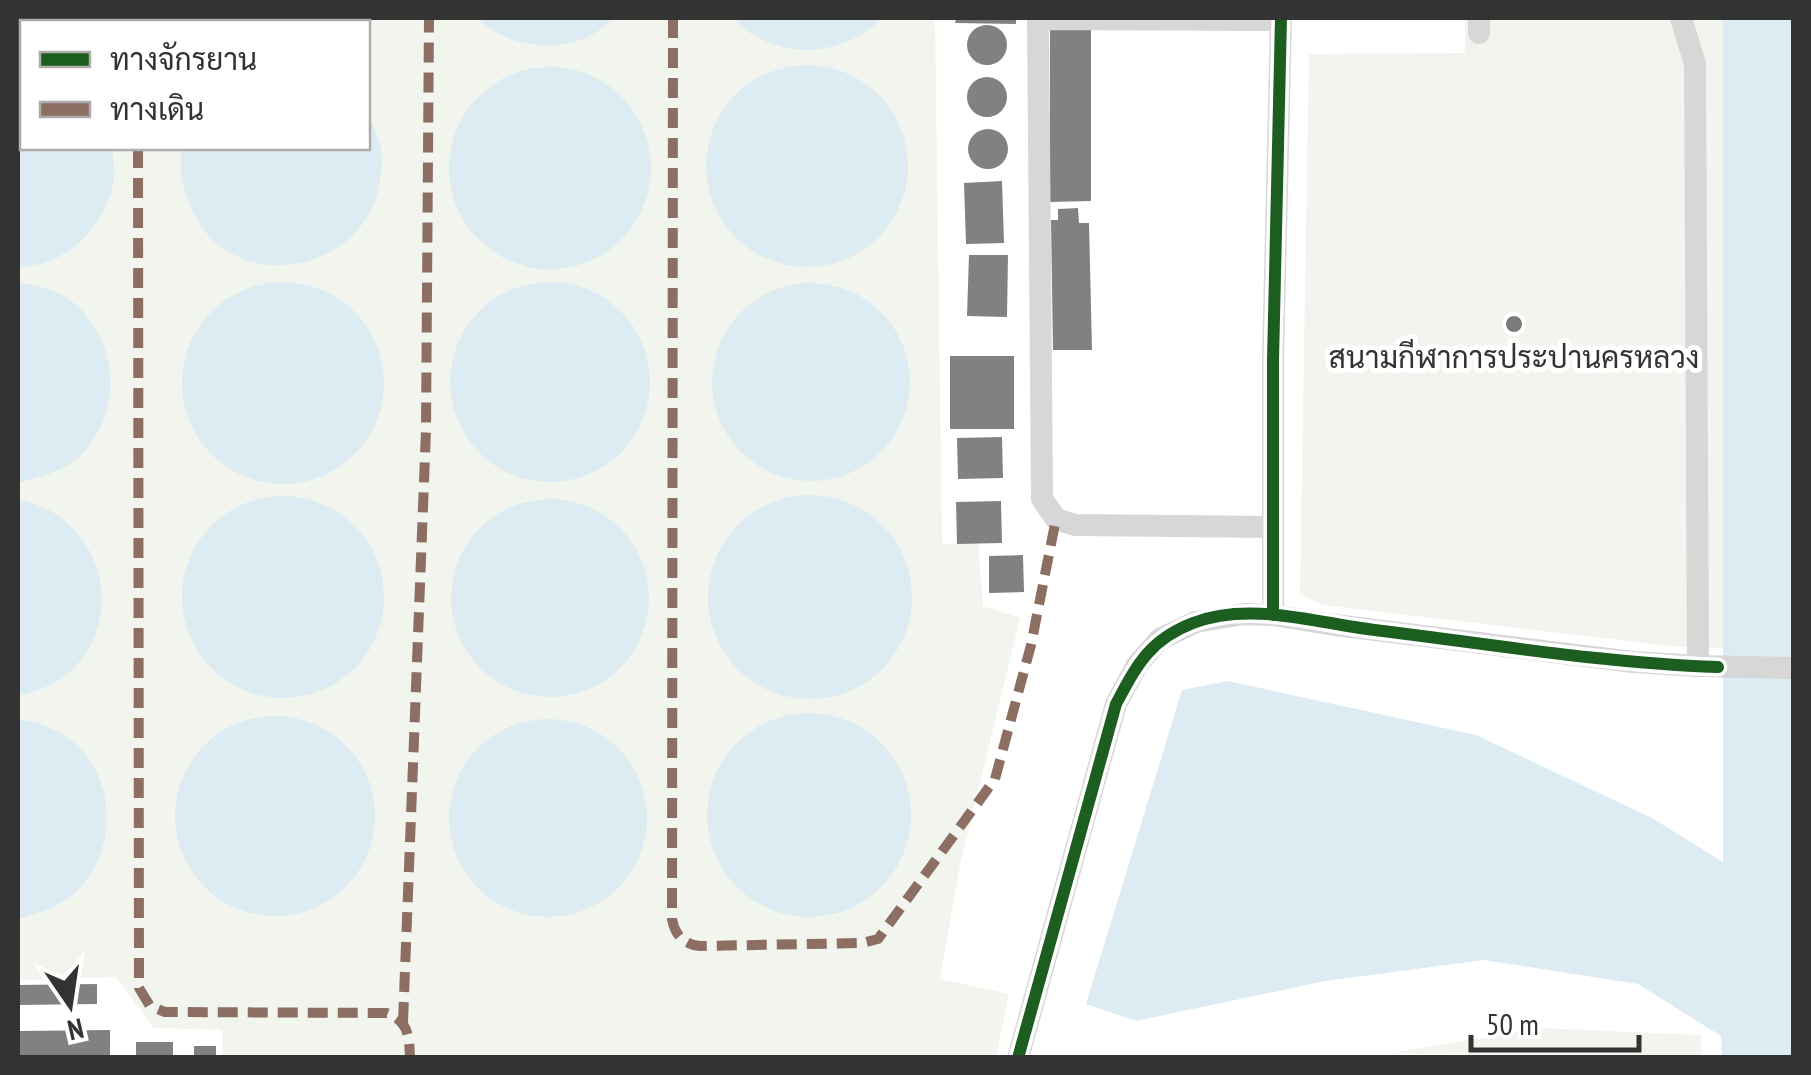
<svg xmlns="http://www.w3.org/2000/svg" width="1811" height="1075" font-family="'PT Sans Narrow',Sarabun,sans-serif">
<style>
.green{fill:#f1f5ed;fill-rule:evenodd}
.water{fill:#ddebf3}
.building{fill:#818181}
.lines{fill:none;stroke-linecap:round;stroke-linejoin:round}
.minor{stroke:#d7d7d7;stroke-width:22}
.quiet{stroke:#8d6e63;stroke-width:10;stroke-dasharray:20 10;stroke-linecap:butt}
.cycleway-casing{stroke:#fff;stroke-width:19}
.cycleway{stroke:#1b5e20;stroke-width:12}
.poi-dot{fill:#7a7a7a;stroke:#fff;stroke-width:4}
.labels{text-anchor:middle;stroke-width:10;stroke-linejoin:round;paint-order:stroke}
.poi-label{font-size:30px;fill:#333;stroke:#fff}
</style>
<rect width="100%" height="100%" fill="#fff"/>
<!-- green -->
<path class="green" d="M18 18H935L942 544 978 542 983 606 1020 618 960 865 940 979 1009 994 996 1057H222V1030L154 1028 116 977 18 980ZM22 22H368V148H22Z
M1465 18H1723V648L1669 646 1322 605 1300 594 1309 54 1465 53Z
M1541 1028 1701 1035 1702 1057H1571L1392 1053Z"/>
<!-- water -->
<path class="water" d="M203 18H358L352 22H208Z
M477 18H614C608 22 602 29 595 33 559 55 506 47 477 18Z
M732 18H882C850 51 798 60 757 37 748 33 740 24 732 18Z
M1723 18H1793V1057H1722L1721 1036 1638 984 1484 960 1325 981 1136 1021 1086 1004 1182 690 1228 681 1476 735 1652 818 1723 862Z
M706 166a101 101 0 1 1 202 0a101 101 0 1 1-202 0Z
M449 168a101 101 0 1 1 202 0a101 101 0 1 1-202 0Z
M18 67 22 68V148H112C113 158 115 169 114 179 107 226 65 267 18 267Z
M368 113C373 125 381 143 382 156 383 163 381 172 380 179 369 272 236 299 194 214 183 192 178 172 182 148H368Z
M182 383a101 101 0 1 1 202 0a101 101 0 1 1-202 0Z
M18 282C38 286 59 290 75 304 118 343 123 408 84 452 67 470 44 476 21 482H18Z
M450 382a100 100 0 1 1 200 0a100 100 0 1 1-200 0Z
M712 382a99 99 0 1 1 198 0a99 99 0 1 1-198 0Z
M708 597a102 102 0 1 1 204 0a102 102 0 1 1-204 0Z
M182 597a101 101 0 1 1 202 0a101 101 0 1 1-202 0Z
M451 598a99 99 0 1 1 198 0a99 99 0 1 1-198 0Z
M18 500C97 512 130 611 73 669 58 684 38 691 18 696Z
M707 815a102 102 0 1 1 204 0a102 102 0 1 1-204 0Z
M175 816a100 100 0 1 1 200 0a100 100 0 1 1-200 0Z
M449 818a99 99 0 1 1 198 0a99 99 0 1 1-198 0Z
M18 719C36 722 53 727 68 738 116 773 119 847 79 889 63 906 40 912 18 919Z"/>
<!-- building -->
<path class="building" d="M956 18H1016V24L955 23Z
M967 45a20 20 0 1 1 40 0a20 20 0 1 1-40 0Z
M1050 30H1091V201L1050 202Z
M967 97a20 20 0 1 1 40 0a20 20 0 1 1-40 0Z
M968 149a20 20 0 1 1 40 0a20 20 0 1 1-40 0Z
M1002 181 1004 243 966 244 964 183Z
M1078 208 1079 223H1089L1092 350H1053L1051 220H1058V209Z
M969 255H1008L1007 317 967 316Z
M950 356H1014V429H950Z
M1002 437 1003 478 958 479 957 438Z
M1001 501 1002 543 957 544 956 502Z
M1023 555 1024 592 989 593V556Z
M97 984V1004L18 1005V985Z
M110 1030V1058H18V1031Z
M136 1042H173V1058H136Z
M194 1046H216V1058H194Z"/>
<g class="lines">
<!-- minor -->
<path class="minor" d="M1038 18 1042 499 1056 519 1075 525 1273 527
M1479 18V33
M1681 18 1695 64 1698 666
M1038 19 1281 20
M1273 615V360L1281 18
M1018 1058 1116 704 1137 665 1160 639 1196 622 1244 614 1273 615 1335 625 1633 662 1698 666 1794 668"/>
<!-- quiet -->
<path class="quiet" d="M673 18 672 919C675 935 683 944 700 946L862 943 878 939 995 779 1031 645 1056 519
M138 22V18
M138 148 139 988 150 1006 165 1012 387 1013C409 1022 409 1036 410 1058
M403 1022 426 430 429 18"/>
<defs>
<path id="cycleway" d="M1273 615V360L1281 18
M1018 1058 1116 704C1137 665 1149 640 1193 623 1250 601 1316 623 1375 630 1489 644 1603 663 1718 667"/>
</defs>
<!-- cycleway casing -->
<use href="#cycleway" class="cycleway-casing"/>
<!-- cycleway -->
<use href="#cycleway" class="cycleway"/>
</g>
<!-- markers -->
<circle class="poi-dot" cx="1514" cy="324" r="10"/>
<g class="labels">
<!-- poi labels -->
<g class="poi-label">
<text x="1514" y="368">สนามกีฬาการประปานครหลวง</text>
</g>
</g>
<!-- border -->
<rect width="1811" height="1075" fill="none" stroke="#333333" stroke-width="40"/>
<!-- legend -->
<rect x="20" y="20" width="350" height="130" fill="#ffffff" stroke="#adadad" stroke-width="2.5"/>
<rect x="40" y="52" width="50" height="15" fill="#1b5e20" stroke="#adadad" stroke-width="2.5"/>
<text x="110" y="70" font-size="30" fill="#333333">ทางจักรยาน</text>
<rect x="40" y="102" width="50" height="15" fill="#8d6e63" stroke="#adadad" stroke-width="2.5"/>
<text x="110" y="120" font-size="30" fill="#333333">ทางเดิน</text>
<!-- north arrow -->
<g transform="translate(70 1005) rotate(167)" stroke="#ffffff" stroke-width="8" paint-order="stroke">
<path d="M0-8L18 38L0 25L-18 38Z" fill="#333333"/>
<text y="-15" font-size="28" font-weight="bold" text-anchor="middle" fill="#333333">N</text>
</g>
<!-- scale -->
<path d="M1471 1035v15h168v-15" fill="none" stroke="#333333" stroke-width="5"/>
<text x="1486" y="1035" font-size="30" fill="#333333" stroke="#ffffff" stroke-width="8" paint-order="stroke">50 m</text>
</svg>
